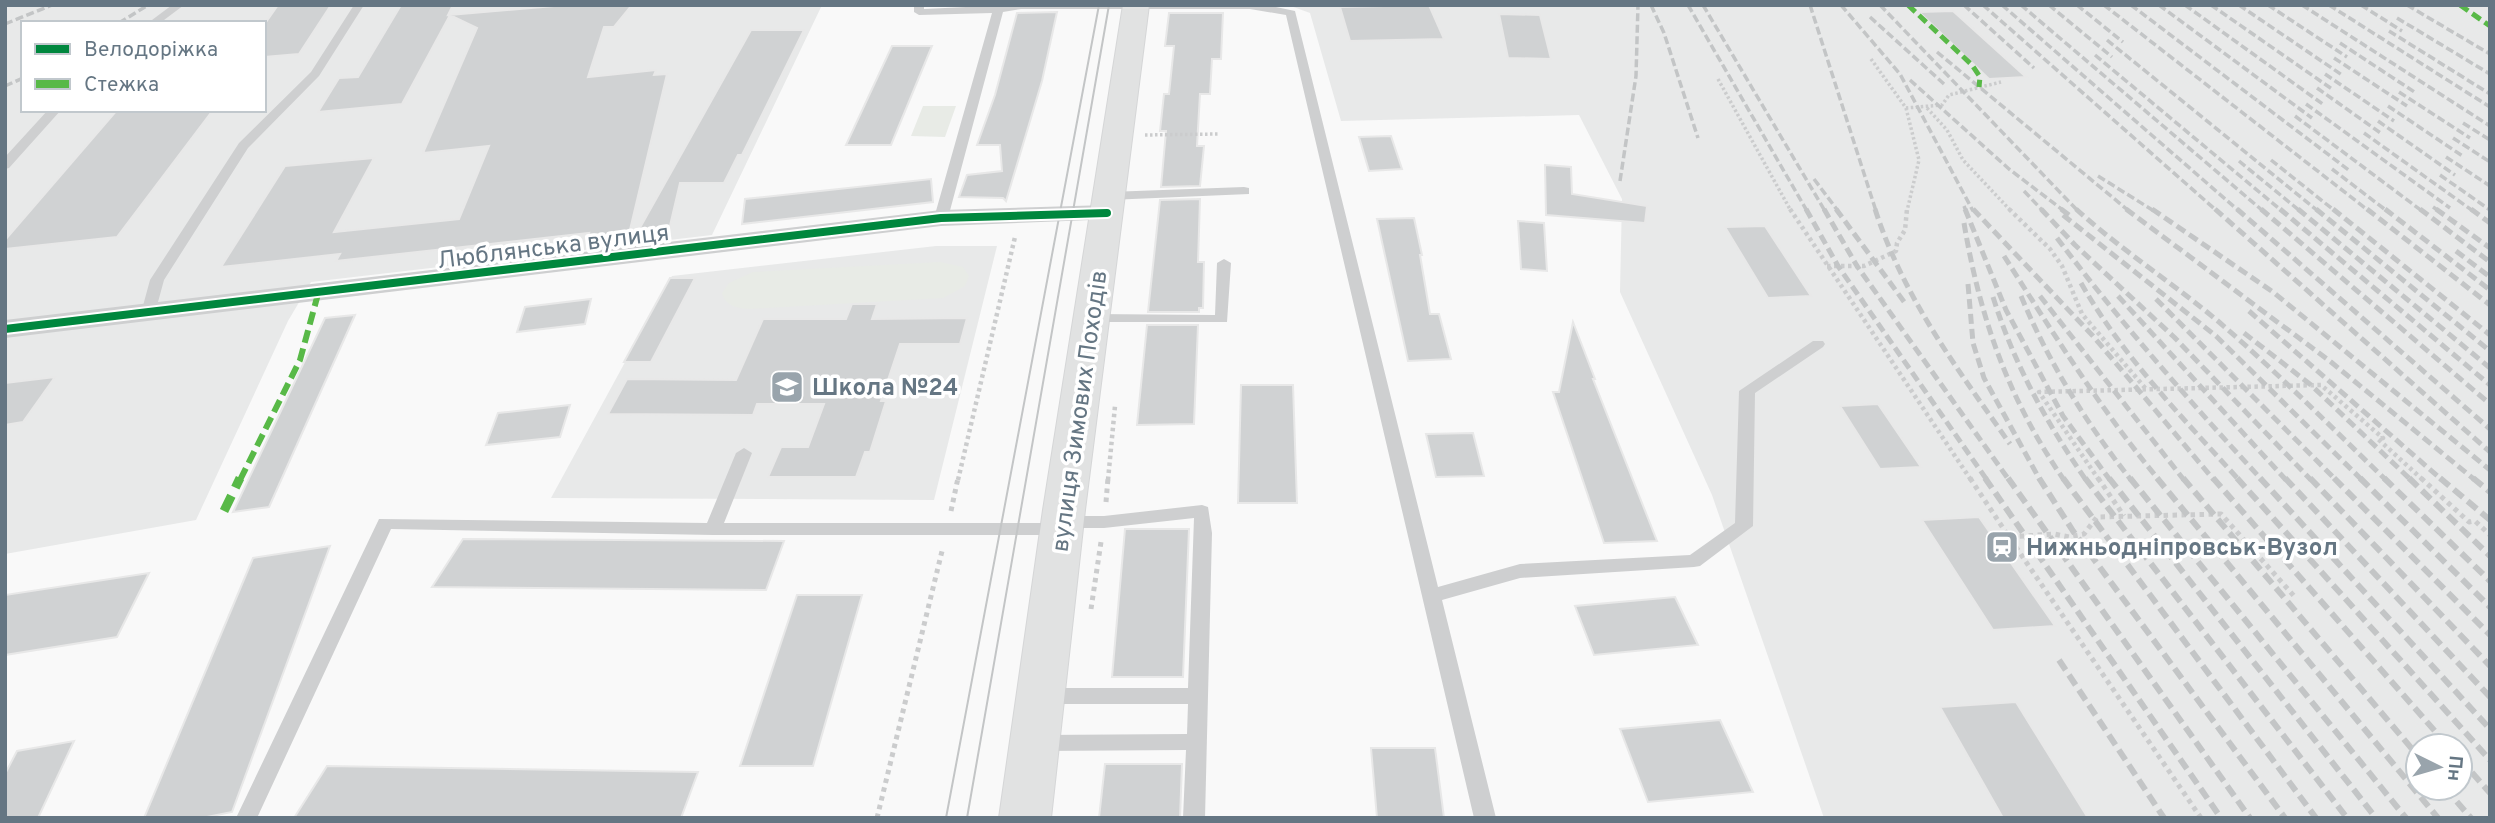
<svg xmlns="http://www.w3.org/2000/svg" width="2495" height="823" font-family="Overpass,sans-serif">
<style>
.built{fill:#e8e9e9;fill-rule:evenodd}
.green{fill:#e8ebe6}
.building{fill:#d0d2d3;stroke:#e8e8e8;stroke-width:2}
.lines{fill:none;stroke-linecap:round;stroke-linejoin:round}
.secondary-casing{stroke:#d5d6d7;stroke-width:2}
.path-far2{stroke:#cbcccd;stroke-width:3.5;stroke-dasharray:2.5 2.5;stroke-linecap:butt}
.path-far1{stroke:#cbcccd;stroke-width:4.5;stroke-dasharray:3.5 3.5;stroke-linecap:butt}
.path{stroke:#cbcccd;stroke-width:5;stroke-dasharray:4.5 4.5;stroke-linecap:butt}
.service{fill:#cecfd0;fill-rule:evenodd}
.minor{fill:#cecfd0;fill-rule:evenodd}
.secondary{fill:#e1e2e2;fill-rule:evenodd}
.tram{stroke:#c3c5c6;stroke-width:2}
.rail-far2{stroke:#c3c5c6;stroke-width:3.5;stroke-dasharray:8 3.5;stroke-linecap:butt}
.rail-far1{stroke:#c3c5c6;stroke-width:5;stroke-dasharray:10 5;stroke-linecap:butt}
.rail{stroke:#c3c5c6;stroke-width:6;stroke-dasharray:12 6;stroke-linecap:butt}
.quiet-far2{stroke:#58b947;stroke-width:5;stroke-dasharray:10 5;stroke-linecap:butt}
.quiet-far1{stroke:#58b947;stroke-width:6;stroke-dasharray:13 6;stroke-linecap:butt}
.quiet{stroke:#58b947;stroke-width:9;stroke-dasharray:17 9;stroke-linecap:butt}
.cycleway-casing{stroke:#fff;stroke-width:12}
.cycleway{stroke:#00873e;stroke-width:8}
.labels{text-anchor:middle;stroke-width:7;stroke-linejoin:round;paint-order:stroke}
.street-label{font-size:24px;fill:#657683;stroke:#fff}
.poi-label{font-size:24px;font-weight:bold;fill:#657683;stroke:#fff;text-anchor:start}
</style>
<rect width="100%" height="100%" fill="#f9f9f9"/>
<!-- built -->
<path class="built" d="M5 5H822L712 235 311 282 288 321 196 520 5 554ZM23 23H264V110H23Z
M1288 5H2490V818H1824L1712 495 1620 292 1622 199 1579 115 1341 121 1310 13ZM2418 746H2460V788H2418Z
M936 246H997L934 500 551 498 672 276Z"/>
<!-- green -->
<path class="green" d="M923 106H956L945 137 911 136Z
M940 262 963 267 969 276 965 286 943 298 749 309C737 308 725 306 722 293L729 283 753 272Z"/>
<!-- building -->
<path class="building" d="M278 5H331L299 54 264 57V25Z
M401 5H453L448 15 566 5H632L614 27H604L588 77 656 70 654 75 667 74 629 234 587 238 589 233 336 261 340 254 221 267 285 166 374 158 334 232 459 219 489 146 423 153 477 28 450 15 402 104 318 112 339 78 358 77Z
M1429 5 1444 39 1350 41 1340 7Z
M1953 11 2026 77 1989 79 1919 12Z
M1057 12 1042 81 1006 201 1003 198 959 197 967 175 1002 171 1000 145H977L995 95 1017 13Z
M1169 13H1223L1221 59H1212L1210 94H1200L1197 146H1204L1200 186 1161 187 1166 131H1160L1164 94H1169L1174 46H1165Z
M1499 14 1540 15 1551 59 1508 58Z
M751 30H804L742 155H738L724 183H680L669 230 637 233Z
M892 46H932L891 145H846Z
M117 110H213L117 237 5 249V240Z
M1391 136 1402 169 1369 171 1359 137Z
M1545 165 1571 167 1572 194 1647 206 1645 223 1546 215Z
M931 179 933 202 742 224 745 199Z
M1200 199 1198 262H1204L1203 308H1199V312H1148L1160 200Z
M1414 218 1422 255H1420L1430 314H1439L1451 359 1408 361 1377 219Z
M1518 221 1544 223 1547 271 1521 269Z
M1765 226 1811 296 1768 298 1725 227Z
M670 278H695L651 362H624Z
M591 299 585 324 517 332 525 307Z
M852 304H877L872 319 967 318 960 344H900L881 401H886L870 452H865L856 477H768L781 447H808L824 404H757L753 415 608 414 627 379 736 380 763 319H846Z
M355 315 269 507 233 512 325 318Z
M1573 322 1595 379H1593L1657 541 1604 543 1553 392H1559Z
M1147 325H1198L1194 424 1137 425Z
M55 377 23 422 5 425V383Z
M1241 385H1293L1297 503H1238Z
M1878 404 1921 467 1880 469 1840 406Z
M570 405 560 437 486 445 498 413Z
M1473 433 1484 476 1436 477 1426 434Z
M1979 517 2055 626 1993 630 1922 520Z
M1125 529H1189L1183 677H1112Z
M463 539 784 541 766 590 432 587Z
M330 546 232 812 202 818H144L253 558Z
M149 573 117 637 5 655V595Z
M797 595H862L813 766H740Z
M1675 597 1698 645 1594 655 1575 606Z
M2016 702 2088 818H2003L1940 707Z
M1720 720 1753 792 1648 802 1620 729Z
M74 741 38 818H5V774L17 751Z
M1371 748H1435L1444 818H1377Z
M1105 764H1182L1180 818H1099Z
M327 766 698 772 681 818H294Z"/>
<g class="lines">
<defs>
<path id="secondary" d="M1123 5H1149L1085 510 1051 818H999L1043 510Z"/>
</defs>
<!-- secondary casing -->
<use href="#secondary" class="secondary-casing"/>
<!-- path-far2 -->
<path class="path-far2" d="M1871 59 1906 108 1942 105 1949 95 2001 82
M1718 79 1791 211
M1906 108 1919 160 1907 211
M1927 108 1947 130 1963 160 2011 211
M1145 135 1218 134"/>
<!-- path-far1 -->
<path class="path-far1" d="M1790 209 1971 480
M2009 209 2050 249 2062 266 2082 314 2146 389
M1827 266H1864L1896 251 1897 243 1905 230 1907 209
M958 480 1015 237
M1108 480 1115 406
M2099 480 2039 392 2321 385 2383 438 2378 439 2423 480"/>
<!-- path -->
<path class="path" d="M1970 478 2009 537
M2098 478 2124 516
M2421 478 2469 522 2475 521 2490 535
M1106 502 1108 478
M951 511 958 478
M1091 609 1101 542
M877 818 943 547
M2201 818 2009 537 2054 534 2069 537 2084 534 2097 517 2221 514 2294 596"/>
<!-- service -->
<path class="service" d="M172 5H184L160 23H148Z
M354 5H364L319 76 248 148 164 280 155 313 153 316H143L141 313 150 280 239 143 311 72Z
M914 5H924V9L1008 5H1266L1295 11 1438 587 1520 564 1690 555 1735 523 1739 391 1813 341H1823L1825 344 1823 347 1755 393 1753 526 1700 566 1694 567 1520 578 1442 600 1496 818H1474L1286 15 1250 9H1021L1003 12 948 218 941 222 934 218 992 13 919 15 914 12Z
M48 110H61L9 168 5 169V157Z
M1244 187 1249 188V194L1109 200 1103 196 1109 192Z
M1224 259 1231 263 1227 322H1091L1084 318 1091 314 1215 315 1217 263Z
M744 448 752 453 724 523H1055L1057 518 1063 516H1104L1202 505 1208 507 1212 533 1205 818H1183L1186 750 1040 751 1033 749 1030 743 1033 737 1040 735 1187 734 1188 704H1043L1036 702 1033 696 1036 690 1043 688H1188L1194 518 1104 528H1069L1067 533 1061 535H713L391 529 257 818H236L379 519 707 523 736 453Z"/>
<!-- minor -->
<path class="minor" d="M1107 205 1116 207 1120 213 1116 219 941 226 5 338V320L941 210Z"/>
<!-- secondary -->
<use href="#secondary" class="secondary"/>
<!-- tram -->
<path class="tram" d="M946 818 1099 5
M967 818 1109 5"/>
<!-- rail-far2 -->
<path class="rail-far2" d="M1651 5 1664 33 1698 138
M1688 5 1807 211
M1703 5 1825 211
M1810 5 1876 211
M1841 5 1900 74 1973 211
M1880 5 2078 211
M1964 5 2034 68
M1983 5 2217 211
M2002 5 2239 211
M2021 5 2263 211
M2049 5 2112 57
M2077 5 2123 42
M2104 5 2369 211
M2131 5 2350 171
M2159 5 2312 118
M2185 5 2324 105
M2211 5 2332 89
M2239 5 2342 75
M2268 5 2347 57
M2302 5 2490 126
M2329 5 2490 107
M2361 5 2402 31
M2407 5 2490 54
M1870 17 1944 84
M2397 18 2490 74
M119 23 148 5
M5 24 52 5
M2389 31 2490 94
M2107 40 2318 211
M2340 43 2416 93
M1937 52 2129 211
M2095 55 2282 211
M2334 58 2407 106
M2325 74 2394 121
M1910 80 2009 169 2064 211
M5 86 23 78
M2317 88 2382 134
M2399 92 2470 138
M2306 104 2450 208
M2388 106 2464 157
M2295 116 2422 211
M2378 121 2455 175
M2463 123 2490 140
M2364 133 2473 211
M2453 138 2490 162
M2446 157 2490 186
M2271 160 2335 211
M2239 161 2300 211
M2332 169 2387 211
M2440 175 2490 210
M2098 176 2154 211
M1814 179 1838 211
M1620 181 1636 76 1638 5
M2024 191 2043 211
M1964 206 1966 211
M2433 207 2439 211"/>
<!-- rail-far1 -->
<path class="rail-far1" d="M1806 209 1838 266 1987 480
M1824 209 1857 266 2009 480
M1836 209 1905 303
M1875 209C1904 299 1957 368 2010 444
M1965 209 2006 310 2063 416 2110 480
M1973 209 2093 336 2214 480
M2041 209 2075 245 2174 337 2311 480
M2061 209 2073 218
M2076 209C2121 250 2173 283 2219 322 2277 372 2331 427 2386 480
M2126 209 2331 362 2475 480
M2152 209 2273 292 2490 470
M2215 209 2490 452
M2237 209 2490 429
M2261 209 2490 404
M2280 209 2490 385
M2298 209 2490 368
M2316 209 2490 351
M2333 209 2490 335
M2367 209 2490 305
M2385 209 2490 290
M2420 209 2490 262
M2436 209 2490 248
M2471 209 2490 223
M2063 215 2216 336 2362 480
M1964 223C1980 319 2009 400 2064 480
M2057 238C2121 323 2190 402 2262 480
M2456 251 2490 277
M2004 256C2053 333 2101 410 2159 480
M2081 283C2123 357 2182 417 2239 480
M1968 284 1973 343 1984 378 2040 480
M2021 296C2049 363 2086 423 2131 480
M2040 296 2184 480
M2118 296 2286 480
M1993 297C2014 364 2046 422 2086 480
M2156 299 2336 480
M2249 311 2442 480
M2244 333 2311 385 2411 480"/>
<!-- rail -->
<path class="rail" d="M1985 478 2221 818
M2008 478 2250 818
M2039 478 2073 531 2285 818
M2063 478 2316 818
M2085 478 2347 818
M2109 478 2376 818
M2130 478 2406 818
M2157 478 2438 818
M2183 478 2418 756
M2213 478 2448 746
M2237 478 2490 760
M2260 478 2490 729
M2285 478 2490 697
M2310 478 2490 666
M2334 478 2490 635
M2360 478 2490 607
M2384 478 2490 581
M2409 478 2490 556
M2440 478 2490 520
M2473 478 2490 492
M2059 660 2164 818
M2460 759 2490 793
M2445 788 2471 818"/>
<!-- quiet-far2 -->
<path class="quiet-far2" d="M1908 5 1972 65 1980 77 1979 87
M2460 5 2490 26"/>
<!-- quiet-far1 -->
<path class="quiet-far1" d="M240 480 300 360 318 294"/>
<!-- quiet -->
<path class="quiet" d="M224 511 240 478"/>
<defs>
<path id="cycleway" d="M5 329 941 218 1107 213"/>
</defs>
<!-- cycleway casing -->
<use href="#cycleway" class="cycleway-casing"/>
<!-- cycleway -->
<use href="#cycleway" class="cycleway"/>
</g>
<!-- icons -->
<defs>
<symbol id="school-square" viewBox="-11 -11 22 22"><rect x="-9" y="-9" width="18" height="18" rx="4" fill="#99a4ac" stroke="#fff"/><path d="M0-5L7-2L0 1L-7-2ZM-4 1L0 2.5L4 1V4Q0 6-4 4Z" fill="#fff"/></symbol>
<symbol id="station-square" viewBox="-11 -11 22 22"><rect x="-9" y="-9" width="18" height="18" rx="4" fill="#99a4ac" stroke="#fff"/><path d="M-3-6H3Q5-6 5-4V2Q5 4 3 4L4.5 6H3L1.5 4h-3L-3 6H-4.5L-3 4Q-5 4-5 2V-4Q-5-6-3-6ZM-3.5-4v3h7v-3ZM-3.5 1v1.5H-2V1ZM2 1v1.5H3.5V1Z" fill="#fff"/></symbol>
</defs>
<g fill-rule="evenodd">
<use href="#school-square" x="768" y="368" width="38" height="38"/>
<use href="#station-square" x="1983" y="528" width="38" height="38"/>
</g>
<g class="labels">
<!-- street labels -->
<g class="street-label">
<text transform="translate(553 246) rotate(-7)" y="8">Люблянська вулиця</text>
<text transform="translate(1079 411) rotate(-82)" y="8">вулиця Зимових Походів</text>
</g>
<!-- poi labels -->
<g class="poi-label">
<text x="812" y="395">Школа №24</text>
<text x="2026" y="555">Нижньодніпровськ-Вузол</text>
</g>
</g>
<!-- border -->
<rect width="2495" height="823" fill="none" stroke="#657683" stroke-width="14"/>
<!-- legend -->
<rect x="21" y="21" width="245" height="91" fill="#ffffff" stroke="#c1c8cd" stroke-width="2"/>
<rect x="35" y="44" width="35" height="10" fill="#00873e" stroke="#c1c8cd" stroke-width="2"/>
<text x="84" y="56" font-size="21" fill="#657683">Велодоріжка</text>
<rect x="35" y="79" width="35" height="10" fill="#58b947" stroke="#c1c8cd" stroke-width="2"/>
<text x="84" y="91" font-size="21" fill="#657683">Стежка</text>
<!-- north arrow -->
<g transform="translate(2439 767) rotate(95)"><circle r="33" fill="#ffffff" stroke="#c1c8cd" stroke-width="2"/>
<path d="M0-5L12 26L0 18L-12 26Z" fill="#99a4ac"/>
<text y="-10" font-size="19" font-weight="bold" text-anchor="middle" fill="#657683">Пн</text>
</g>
</svg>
